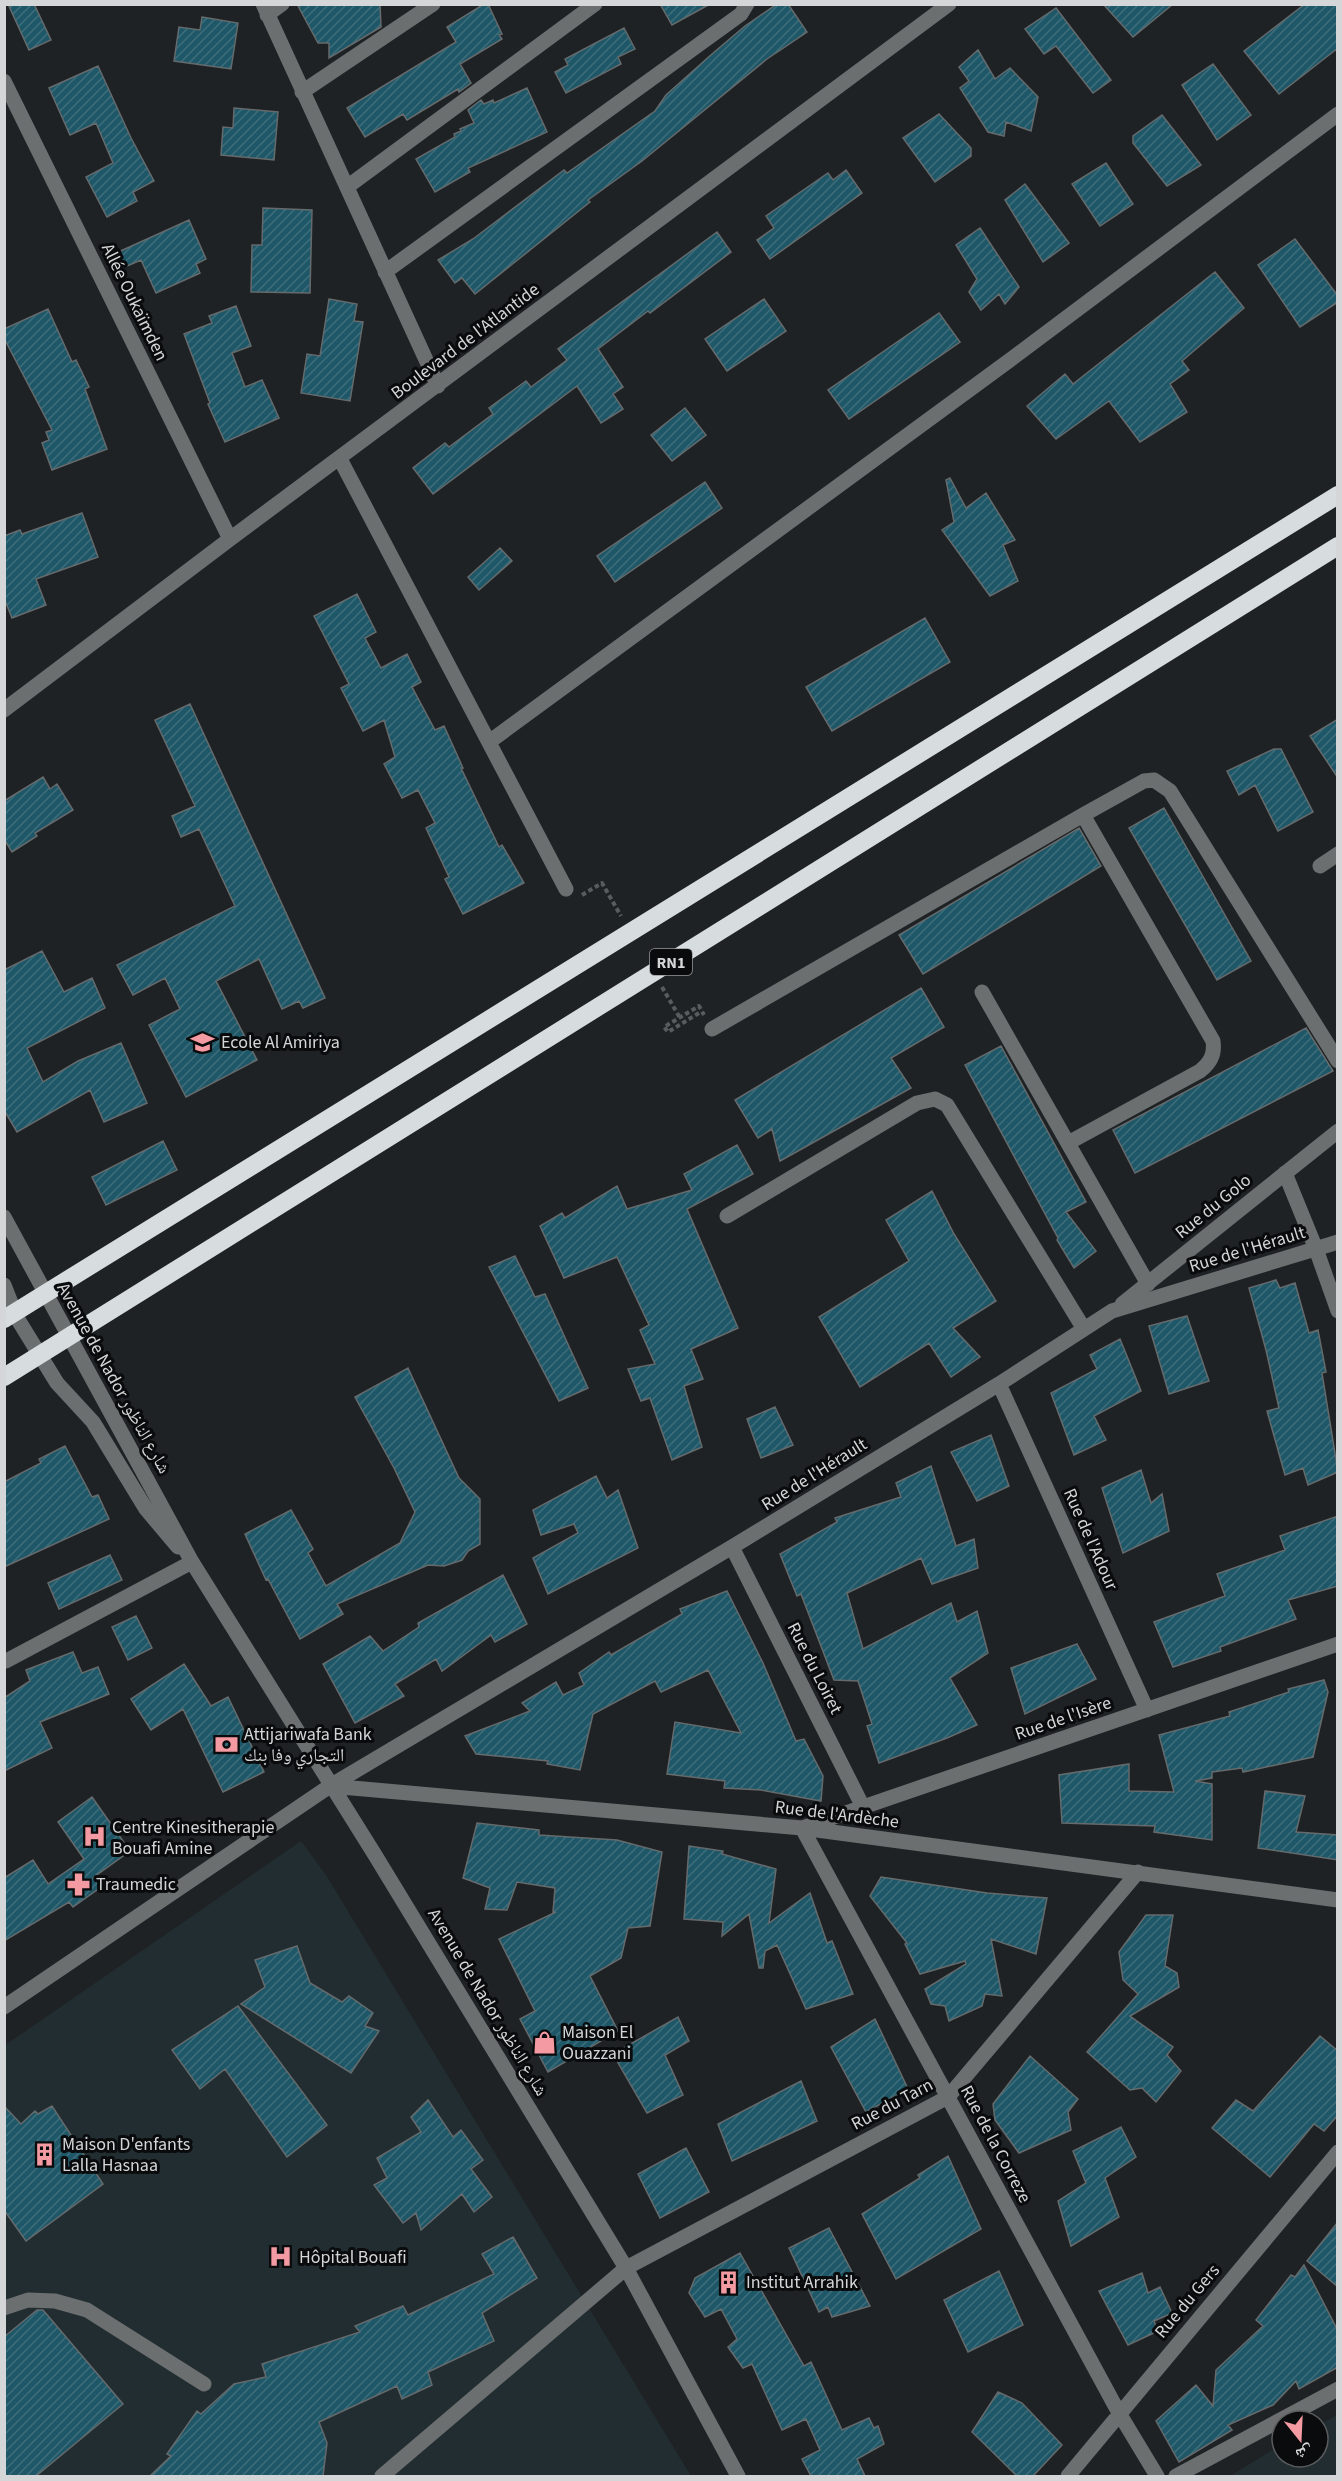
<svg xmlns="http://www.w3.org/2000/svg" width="1342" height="2481" font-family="'Source Sans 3','Noto Naskh Arabic',sans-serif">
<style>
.built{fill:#222d31}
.building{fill:url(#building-hatch);stroke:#656a6c;stroke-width:1.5}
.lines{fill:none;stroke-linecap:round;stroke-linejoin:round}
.path{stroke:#595c5e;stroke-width:4;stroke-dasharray:4.5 3;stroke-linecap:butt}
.minor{stroke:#6c6f6f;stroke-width:15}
.highway{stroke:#d7dddf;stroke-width:18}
.labels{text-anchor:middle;stroke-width:6;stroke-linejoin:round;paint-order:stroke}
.shield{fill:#090b0c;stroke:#97999a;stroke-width:1.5}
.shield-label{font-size:16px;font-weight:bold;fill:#d4d6d7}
.street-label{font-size:18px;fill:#d4d6d7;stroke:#090b0c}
.poi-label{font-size:18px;fill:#d4d6d7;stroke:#090b0c;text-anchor:start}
</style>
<defs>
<pattern id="building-hatch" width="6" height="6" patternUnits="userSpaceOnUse" patternTransform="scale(1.5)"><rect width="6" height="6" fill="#1e5767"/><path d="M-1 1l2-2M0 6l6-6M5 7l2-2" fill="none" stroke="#3e6e7c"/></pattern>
</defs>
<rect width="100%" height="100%" fill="#1e2224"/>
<!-- built -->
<path class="built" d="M301 1841 326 1875 691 2476H5L4 2046Z
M1337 2415V2476H1230L1282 2444V2457H1318V2425Z"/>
<!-- building -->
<path class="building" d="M8 4H34L51 40 29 50Z
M297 4H380L381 27 329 58V43H318Z
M484 4H488L502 34 499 35 502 39 460 64 471 83 459 92 458 89 407 120 403 114 365 137 347 108 456 42 447 27Z
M660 4H710L672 25Z
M777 4H788L807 32 767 59 642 161 588 200 590 202 475 294 462 278 455 283 438 260 473 239 564 170 567 173 655 111 666 95 712 54 745 26Z
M1103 4H1173L1133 37Z
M1305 4H1338V48L1279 94 1244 51Z
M1056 8 1111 80 1093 93 1056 46 1044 54 1025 29Z
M202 17 238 23 231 69 174 61 179 27 200 30Z
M624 28 635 49 618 57 621 64 566 93 555 72 568 65 565 59Z
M978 50 995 79 1010 68 1038 97 1031 131 1006 122 1004 136 988 132 960 88 969 81 959 67Z
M1213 64 1251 115 1217 140 1182 85Z
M98 66 131 138 154 181 133 192 137 201 107 217 86 177 113 163 96 123 70 135 49 88Z
M527 88 547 132 468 168 470 172 435 192 416 159 455 137 454 134 461 131 460 129 474 123 468 110 481 100 484 104 493 100 494 103Z
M234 108 278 112 274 160 221 155 223 127 233 128Z
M939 114 971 148V156L935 182 903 138Z
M1162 115 1201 165 1167 186 1133 143V136Z
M1106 163 1133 204 1100 226 1072 184Z
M846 170 862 193 770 259 757 240 774 228 766 216 828 173 833 180Z
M1025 184 1069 243 1043 262 1005 200Z
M263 208 312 210 310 293 251 292 252 245H262Z
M189 220 206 259 196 264 200 273 156 293 141 260 120 269 114 254Z
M980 228 1019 287 1005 304 999 294 981 310 969 292 977 279 956 245Z
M717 232 731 252 650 313 648 311 598 349 623 387 613 394 623 409 601 423 577 386 433 494 413 468 445 443 449 447 493 414 489 408 526 381 531 387 567 360 558 349Z
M1295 239 1338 296V302L1300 327 1258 265Z
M1215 272 1244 308 1182 361 1189 370 1170 384 1187 412 1140 442 1109 401 1056 439 1027 406 1065 374 1073 384Z
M329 299 357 304 354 321 363 322 350 401 301 393 307 354 320 356Z
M764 299 786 331 727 371 705 339Z
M236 306 251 346 232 353 245 387 262 380 279 418 225 442 208 404 210 403 184 334 212 323 209 316Z
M48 309 72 362 76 360 89 387 85 389 107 449 52 470 42 443 49 440 46 432 52 430 4 338V329Z
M939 313 960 342 849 419 828 390Z
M685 408 706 435 672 461 651 435Z
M950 478 966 508 986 493 1015 540 1003 545 1018 581 990 596 942 530 954 522 946 480Z
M705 482 722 508 615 582 597 556Z
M82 513 98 557 36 579 46 605 12 618 4 598V536L20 530 22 534Z
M500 548 512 561 479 590 468 577Z
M357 594 376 632 365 638 381 668 407 654 421 682 412 687 435 730 444 726 463 768H461L499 847 502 845 524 883 463 914 445 879 449 877 426 828 435 823 418 790 402 798 384 764 395 757 384 720 363 731 341 688 349 684 314 616Z
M925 618 950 662 832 731 806 687Z
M190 704 325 998 303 1008 299 1001 282 1009 259 959 216 981 257 1060 186 1097 149 1025 180 1009 165 978 133 995 117 965 235 906 199 829 181 837 172 816 195 806 155 720Z
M1338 719V778L1310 736Z
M1274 749H1281L1313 812 1278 831 1255 785 1239 795 1227 771Z
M43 777 50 789 57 784 73 810 35 833 37 836 12 852 4 839V801Z
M1164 808 1251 961 1217 980 1129 828Z
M1079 828 1101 866 923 974 899 935Z
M42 951 64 992 92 978 105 1008 27 1048 43 1082 78 1061 121 1043 147 1103 104 1122 90 1090 17 1132 4 1110V970Z
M921 988 944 1027 891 1058 911 1088 780 1161 772 1129 758 1138 735 1100Z
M1306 1028 1333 1071 1135 1173 1113 1130Z
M1001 1046 1086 1202 1066 1212 1096 1251 1074 1268 1057 1240 1058 1238 965 1065Z
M163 1141 177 1170 106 1205 92 1177Z
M737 1145 753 1174 687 1209 738 1328 691 1349 703 1379 684 1386 702 1447 672 1460 650 1398 641 1401 628 1369 655 1364 640 1330 649 1325 617 1257 564 1278 540 1226 562 1213 565 1218 617 1186 627 1209 692 1190 684 1174Z
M932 1191 954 1234 996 1301 953 1328 980 1357 951 1377 929 1343 860 1387 819 1317 909 1261 886 1220Z
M515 1256 535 1297 545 1294 588 1388 559 1401 489 1267Z
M1276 1280 1280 1288 1295 1283 1309 1333 1318 1330 1326 1372 1322 1373 1338 1472 1308 1485 1303 1468 1285 1475 1267 1411 1279 1408 1266 1350 1249 1288Z
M1187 1316 1209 1381 1169 1394 1149 1326Z
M1120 1339 1141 1391 1094 1416 1106 1440 1074 1455 1051 1393 1097 1369 1090 1355Z
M408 1368 459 1478 480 1499V1544L468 1551 462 1560 444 1566 428 1565 337 1604 343 1614 300 1639 268 1579 266 1580 245 1534 291 1510 313 1549 308 1553 326 1586 400 1543 415 1512 394 1468 355 1397Z
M775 1407 793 1445 761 1458 747 1419Z
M991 1435 1009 1486 977 1501 951 1452Z
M65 1446 92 1497 98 1495 109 1519 4 1567V1482L41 1463 39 1459Z
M931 1466 956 1546 974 1539 978 1568 932 1584 921 1558 847 1593 863 1649 951 1603 957 1622 977 1611 988 1653 950 1678 977 1725 947 1738 879 1763 867 1726 872 1724 858 1681 834 1680 801 1594 797 1596 780 1554 837 1522 835 1518 901 1497 896 1483Z
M1141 1470 1151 1503 1162 1494 1169 1531 1123 1553 1102 1488Z
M596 1476 607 1498 618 1490 638 1548 548 1594 533 1558 578 1533 574 1524 541 1535 533 1510Z
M1338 1516V1586L1288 1600 1296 1619 1220 1647 1221 1651 1173 1667 1154 1622 1225 1596 1217 1574 1285 1550 1280 1536Z
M110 1555 122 1580 59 1609 48 1583Z
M503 1575 527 1624 495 1642 491 1635 442 1671 436 1659 395 1684 404 1696 355 1723 323 1664 370 1636 383 1651 419 1627 418 1623Z
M727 1591 763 1663 796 1741 804 1739 823 1776 821 1801 761 1790 724 1788 725 1781 667 1774 675 1722 741 1733 708 1670 661 1692 655 1681 593 1714 580 1770 547 1764 548 1761 476 1754 465 1736 530 1711 522 1703 556 1682 563 1695 584 1685 579 1673 609 1652 611 1655 682 1614 680 1609Z
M136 1616 152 1648 128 1660 112 1627Z
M1077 1644 1096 1679 1025 1714 1011 1668Z
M73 1652 82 1673 98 1667 109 1694 40 1722 52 1748 4 1771V1698L30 1681 26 1670Z
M184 1664 211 1706 228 1697 264 1772 223 1792 183 1709 151 1730 131 1699Z
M1324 1680 1328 1692 1313 1757 1243 1772 1242 1768 1212 1772V1778L1195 1781 1212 1784V1840L1154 1832 1155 1826 1062 1823 1059 1775 1129 1764V1791L1174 1792 1159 1735 1230 1716 1229 1712 1289 1692 1288 1689Z
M1265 1791 1305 1796 1296 1832 1338 1835V1860L1258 1848Z
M92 1797 130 1851 94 1877 101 1887 73 1907 69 1902 4 1941V1878L33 1860 48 1884 84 1859 58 1822Z
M477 1823 539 1830V1835L617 1840 662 1852 650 1926 628 1928 621 1958 590 1976 618 2031 548 2072 520 2019 535 2011 499 1939 556 1912H553L555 1888 517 1882 507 1910 485 1909 490 1888 463 1878Z
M689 1846 723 1851 722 1854 776 1869 769 1923 810 1893 827 1943 832 1941 853 1994 806 2009 777 1945 765 1951 763 1968H759L749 1914 722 1936 723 1922 684 1919Z
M881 1877 987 1893 1047 1898 1036 1954 991 1939 1002 1996 985 1994 982 2006 949 2021 945 2006 931 2004 925 1989 966 1964 965 1961 920 1974 905 1944 907 1943 870 1896Z
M1146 1915H1173L1165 1966 1177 1973 1179 1987 1130 2016 1173 2047 1167 2055 1181 2071 1156 2102 1142 2088 1130 2090 1087 2052 1138 1994 1123 1980 1119 1952Z
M297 1946 310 1983 342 2002 349 1996 373 2013 365 2026 379 2031 351 2073 241 2004 265 1987 255 1960Z
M238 2006 327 2125 287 2157 225 2069 200 2089 172 2050Z
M678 2017 689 2041 665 2055 683 2095 647 2113 613 2054Z
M875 2019 908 2089 866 2112 831 2047Z
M1320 2036 1338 2051V2115L1324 2131 1314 2124 1270 2177 1212 2128 1236 2100 1253 2111Z
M1030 2056 1078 2099 1068 2112 1071 2130 1019 2153 995 2120 993 2104Z
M801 2081 817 2121 732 2161 718 2124Z
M428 2100 453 2137 461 2130 483 2160 471 2169 492 2197 474 2212 462 2194 421 2230 416 2213 403 2223 374 2185 387 2178 377 2158 421 2132 411 2117Z
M4 2106 21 2124 35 2111 38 2114 52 2106 103 2184 26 2241 4 2210Z
M1121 2127 1136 2157 1105 2178 1119 2217 1071 2246 1058 2201 1086 2183 1073 2151Z
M686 2148 709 2192 660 2218 638 2174Z
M948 2156 981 2229 896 2279 862 2214 920 2178 918 2175Z
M1338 2222V2287L1307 2261Z
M829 2228 870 2306 832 2317 828 2307 819 2312 789 2248Z
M513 2237 537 2278 482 2313 494 2341 428 2372 432 2385 402 2399 397 2386 319 2422 327 2443 323 2476H150L171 2456 167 2454 197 2411 201 2414 234 2384 266 2377 262 2364 360 2332 355 2326 403 2306 408 2315 494 2274 482 2254Z
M740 2253 804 2366 811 2362 842 2430 869 2418 874 2428 878 2426 884 2444 857 2459 865 2476H811L802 2459 820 2450 806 2419 782 2430 752 2364 743 2368 728 2347 737 2339 721 2309 705 2317 689 2293 695 2278Z
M1304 2265 1338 2331V2367L1299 2389 1296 2381 1273 2405 1228 2425 1232 2430 1179 2462 1156 2421 1196 2385 1213 2406 1216 2370 1263 2326 1256 2320 1291 2275 1295 2277Z
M999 2271 1023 2325 968 2352 944 2300Z
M1142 2273 1148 2293 1160 2287 1172 2313 1154 2321 1158 2331 1128 2345 1099 2291Z
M37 2310H43L123 2404 36 2476H4V2337Z
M998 2392 1022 2403 1062 2445 1033 2476H1017L972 2432Z"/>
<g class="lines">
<!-- path -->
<path class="path" d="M582 895 602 883 621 916
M662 987 680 1018
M699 1013 668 1032 664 1027 699 1006 704 1015"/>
<!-- minor -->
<path class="minor" d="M263 4 438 386
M267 15 282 4
M4 81 230 539
M302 92 433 4
M347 187 595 4
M385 272 741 14 747 4
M340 459 566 889
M4 710 230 539 949 4
M489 742 1010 360 1338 114
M1320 866 1338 854
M982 992 1148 1284
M712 1029 1083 815 1144 781 1154 780 1170 791 1338 1061
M1068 1143 1200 1071C1210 1063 1215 1055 1213 1041L1083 815
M1285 1173 1316 1249 1338 1311
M727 1216 917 1103 935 1099 947 1105 1084 1329
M4 1217 192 1562 375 1855 626 2268 738 2476
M4 1285 17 1318 57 1383 93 1422 146 1509 178 1547
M1122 1304 1338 1131
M999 1384 1147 1710
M732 1547 863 1807
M6 1661 192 1562
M330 1786 802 1828 1338 1900
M4 2007 330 1786 732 1547 999 1384 1112 1311 1338 1242
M4 2308 28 2300 55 2301 87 2310 204 2384
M382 2476 626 2268 948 2097 1138 1872
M1068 2476 1338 2152
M1157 2476 1119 2413 802 1828 1338 1644
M1176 2476 1338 2389"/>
<!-- highway -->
<path class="highway" d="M4 1319 1338 495
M4 1377 1338 546"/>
</g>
<!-- icons -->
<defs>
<symbol id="school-bare" viewBox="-9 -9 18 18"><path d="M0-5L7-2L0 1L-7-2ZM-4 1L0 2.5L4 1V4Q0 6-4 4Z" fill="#f49aa2" stroke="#090b0c" stroke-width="2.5" paint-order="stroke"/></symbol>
<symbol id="bank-bare" viewBox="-9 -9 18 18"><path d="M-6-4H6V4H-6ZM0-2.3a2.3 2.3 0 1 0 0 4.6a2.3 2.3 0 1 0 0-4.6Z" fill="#f49aa2" stroke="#090b0c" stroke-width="2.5" paint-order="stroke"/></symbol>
<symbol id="hospital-bare" viewBox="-9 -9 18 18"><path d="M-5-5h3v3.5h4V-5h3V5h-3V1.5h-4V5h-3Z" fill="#f49aa2" stroke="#090b0c" stroke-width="2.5" paint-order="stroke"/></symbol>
<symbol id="pharmacy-bare" viewBox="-9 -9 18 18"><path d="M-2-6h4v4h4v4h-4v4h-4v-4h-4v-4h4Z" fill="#f49aa2" stroke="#090b0c" stroke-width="2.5" paint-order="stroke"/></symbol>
<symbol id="shop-bare" viewBox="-9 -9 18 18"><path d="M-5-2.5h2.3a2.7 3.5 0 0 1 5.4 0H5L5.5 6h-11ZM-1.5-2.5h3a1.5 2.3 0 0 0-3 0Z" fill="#f49aa2" stroke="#090b0c" stroke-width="2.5" paint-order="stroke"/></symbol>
<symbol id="building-bare" viewBox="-9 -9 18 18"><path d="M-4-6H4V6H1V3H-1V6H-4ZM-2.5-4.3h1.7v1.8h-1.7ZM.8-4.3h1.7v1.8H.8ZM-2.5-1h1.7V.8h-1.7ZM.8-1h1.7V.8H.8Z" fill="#f49aa2" stroke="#090b0c" stroke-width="2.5" paint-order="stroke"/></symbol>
</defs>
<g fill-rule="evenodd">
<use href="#school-bare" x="186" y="1026" width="33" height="33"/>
<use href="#bank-bare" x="210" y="1728" width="33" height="33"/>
<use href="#hospital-bare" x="78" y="1820" width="33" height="33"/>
<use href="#pharmacy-bare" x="62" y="1868" width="33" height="33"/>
<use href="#shop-bare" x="528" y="2026" width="33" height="33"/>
<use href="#building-bare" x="28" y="2138" width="33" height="33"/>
<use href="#hospital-bare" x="264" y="2240" width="33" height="33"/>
<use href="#building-bare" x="712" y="2266" width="33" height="33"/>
</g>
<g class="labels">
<!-- shield labels -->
<rect class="shield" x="650" y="949" width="42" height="26" rx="4.5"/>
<g class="shield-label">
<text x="671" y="968">RN1</text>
</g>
<!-- street labels -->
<g class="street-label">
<text transform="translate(135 302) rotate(64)" y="6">Allée Oukaïmden</text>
<text transform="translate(465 341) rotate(-37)" y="6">Boulevard de l'Atlantide</text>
<text transform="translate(1213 1206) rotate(-39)" y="6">Rue du Golo</text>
<text transform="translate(1247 1249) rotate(-17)" y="6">Rue de l'Hérault</text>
<text transform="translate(114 1378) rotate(61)" y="6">Avenue de Nador شارع الناظور</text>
<text transform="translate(814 1474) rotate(-32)" y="6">Rue de l'Hérault</text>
<text transform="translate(1091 1539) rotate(66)" y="6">Rue de l'Adour</text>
<text transform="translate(815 1668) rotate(63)" y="6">Rue du Loiret</text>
<text transform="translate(1063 1718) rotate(-19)" y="6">Rue de l'Isère</text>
<text transform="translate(837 1814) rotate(7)" y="6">Rue de l'Ardèche</text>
<text transform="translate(488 2002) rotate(59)" y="6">Avenue de Nador شارع الناظور</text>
<text transform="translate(892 2104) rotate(-28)" y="6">Rue du Tarn</text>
<text transform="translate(996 2144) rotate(62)" y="6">Rue de la Correze</text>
<text transform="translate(1187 2301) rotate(-50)" y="6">Rue du Gers</text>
</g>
<!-- poi labels -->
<g class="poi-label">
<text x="221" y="1048">Ecole Al Amiriya</text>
<text x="244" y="1740">Attijariwafa Bank<tspan x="244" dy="21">التجاري وفا بنك</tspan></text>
<text x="112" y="1833">Centre Kinesitherapie<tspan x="112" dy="21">Bouafi Amine</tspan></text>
<text x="96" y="1890">Traumedic</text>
<text x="562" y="2038">Maison El<tspan x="562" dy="21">Ouazzani</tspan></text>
<text x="62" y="2150">Maison D'enfants<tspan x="62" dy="21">Lalla Hasnaa</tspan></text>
<text x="299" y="2263">Hôpital Bouafi</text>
<text x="746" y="2288">Institut Arrahik</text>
</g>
</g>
<!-- border -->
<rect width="1342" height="2481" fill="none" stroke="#d4d6d7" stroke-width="12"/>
<!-- north arrow -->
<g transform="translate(1300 2439) rotate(162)"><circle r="28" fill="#090b0c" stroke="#5a5c5d" stroke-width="1.5"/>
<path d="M0-4.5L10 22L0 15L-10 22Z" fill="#f49aa2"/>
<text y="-9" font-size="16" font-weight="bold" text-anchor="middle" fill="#d4d6d7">ش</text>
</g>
</svg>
